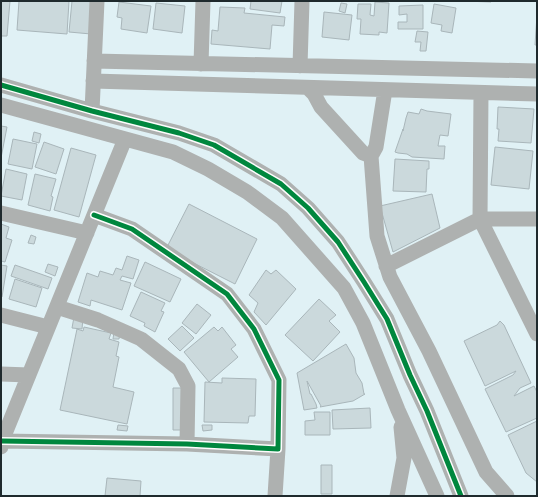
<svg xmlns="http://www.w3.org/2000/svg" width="538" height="497" font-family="'IBM Plex Sans',sans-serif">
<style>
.building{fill:#cbd9dc;stroke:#a9b6ba}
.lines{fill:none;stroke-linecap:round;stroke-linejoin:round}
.minor{stroke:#aeb1b0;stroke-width:15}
.cycleway-casing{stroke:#fdfdfd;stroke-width:8}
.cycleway{stroke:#00873e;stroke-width:5}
</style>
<rect width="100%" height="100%" fill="#e0f1f5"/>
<!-- building -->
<path class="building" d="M1 1H10L7 36H1Z
M19 1H69L67 34 17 30Z
M72 1H94L91 34 69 32Z
M251 1H282L280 13 250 9Z
M464 1H491V2Z
M119 2 151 6 147 33 121 29 122 18 117 17Z
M375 2 389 3 387 33 379 32V35L360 34 361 19H357L358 4H371L370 15 374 16Z
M156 3 185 6 182 33 153 29Z
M341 3 347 4 345 13 339 11Z
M434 4 456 8 452 33 441 31 442 25 431 23Z
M423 5V29H398V22H407V14L399 15V6Z
M220 7 245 8 244 13 285 17 284 26 272 25 270 49 211 44 212 30 218 31Z
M324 12 352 15 349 40 322 37Z
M537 15V45H535Z
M417 31 428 32 426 51H420L421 42H415Z
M498 107 534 109 531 143 498 141 499 129H497Z
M421 109 427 111 451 114 448 136 440 135 439 140 438 146H445L444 159 412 157 407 154 398 153 395 152 403 129V131L406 118 408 112 419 114Z
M1 126 7 127 1 158Z
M34 132 41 134 39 143 32 141Z
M13 139 37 144 32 169 8 164Z
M44 142 64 149 56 174 35 167Z
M495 147 533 151 529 189 491 185Z
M71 148 96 155 79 217 54 210Z
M395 159 429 161V169H427L426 192 393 191Z
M6 169 27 174 22 200 1 196Z
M35 174 56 179 51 196 53 197 50 211 28 205Z
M432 194 440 228 393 252 380 206Z
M189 204 257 239 235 284 166 249Z
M1 224 9 227 6 238 12 240 5 262 1 261Z
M31 235 36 237 34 244 28 243Z
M127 256 139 260 133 279 122 276 120 280 131 283 122 310 91 300 90 306 78 302 87 273 98 277 100 271 113 275 116 268 122 270Z
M145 262 181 279 170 302 134 286Z
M48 264 58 267 55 276 45 272Z
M1 265 7 266 2 297H1Z
M15 265 52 278 48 289 11 276Z
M266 270 271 274 276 270 296 289 266 325 254 312 258 303 249 295Z
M15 279 42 288 36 307 9 299Z
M141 292 165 303 161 311 164 312 155 332 144 326 145 323 130 316Z
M319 299 336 315 329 321 340 332 313 361 285 335Z
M197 304 211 315 196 334 182 323Z
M74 317 83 318 82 329 72 328Z
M500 321 504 325 531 383 520 388 514 396 534 386 537 392V418L506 432 485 389 513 375 516 371 485 386 464 341 497 325Z
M182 326 194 338 180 351 168 339Z
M84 327 111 333 109 339 119 342 116 356 119 357 113 387 134 392 127 424 60 410 77 329 83 331Z
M214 327 218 331 222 327 236 345 231 349 238 357 209 382 184 352Z
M114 332 120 333 119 339H113Z
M346 344 354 358 356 373 362 383 364 394H365L353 401 320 407 321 406 307 381 310 394H311L316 404 317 408 304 410 297 373Z
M222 378 256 379 255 416H249L248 423 204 422 205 382 222 383Z
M173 388H182V430H173Z
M370 408 371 428 333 429 332 410Z
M314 412H330V435H305V421L315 420Z
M537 421V482L526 473 508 435Z
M118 425 128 426 127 431 117 430Z
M202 425H212V430L203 431Z
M321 465H332V494H321Z
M107 478 141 481 140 496H105Z"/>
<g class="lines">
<!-- minor -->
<path class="minor" d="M94 61 537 71
M201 64 203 1
M300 66 302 1
M93 81 537 94
M1 85 92 111 179 133 214 145 281 184 308 208 338 242 364 282 387 319 410 375 427 411 461 496
M308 88 314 94 321 107 363 153 371 156
M385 90 376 147 371 156 377 236 390 277 429 351 486 472 507 496
M481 93 480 219 537 334
M1 105 173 152 208 169 247 192 282 218 344 288 363 323 398 410 437 496
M92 111 97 1
M1 213 87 233
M386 266 480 219H537
M57 307 98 320 141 339 179 369 188 386 187 444
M1 315 48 327
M1 374 29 375
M2 441 187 444 278 449 279 380 254 329 227 294 132 229 94 215
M1 447 2 441 125 139
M275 496 278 449
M397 496 404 458 401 427"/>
<defs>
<path id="cycleway" d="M1 85 92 111 179 133 214 145 281 184 308 208 338 242 364 282 387 319 410 375 427 411 461 496
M2 441 187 444 278 449 279 380 254 329 227 294 132 229 94 215"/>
</defs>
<!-- cycleway casing -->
<use href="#cycleway" class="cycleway-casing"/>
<!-- cycleway -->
<use href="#cycleway" class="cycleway"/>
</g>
<!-- border -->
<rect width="538" height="497" fill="none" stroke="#1f2a2d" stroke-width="4"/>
</svg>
